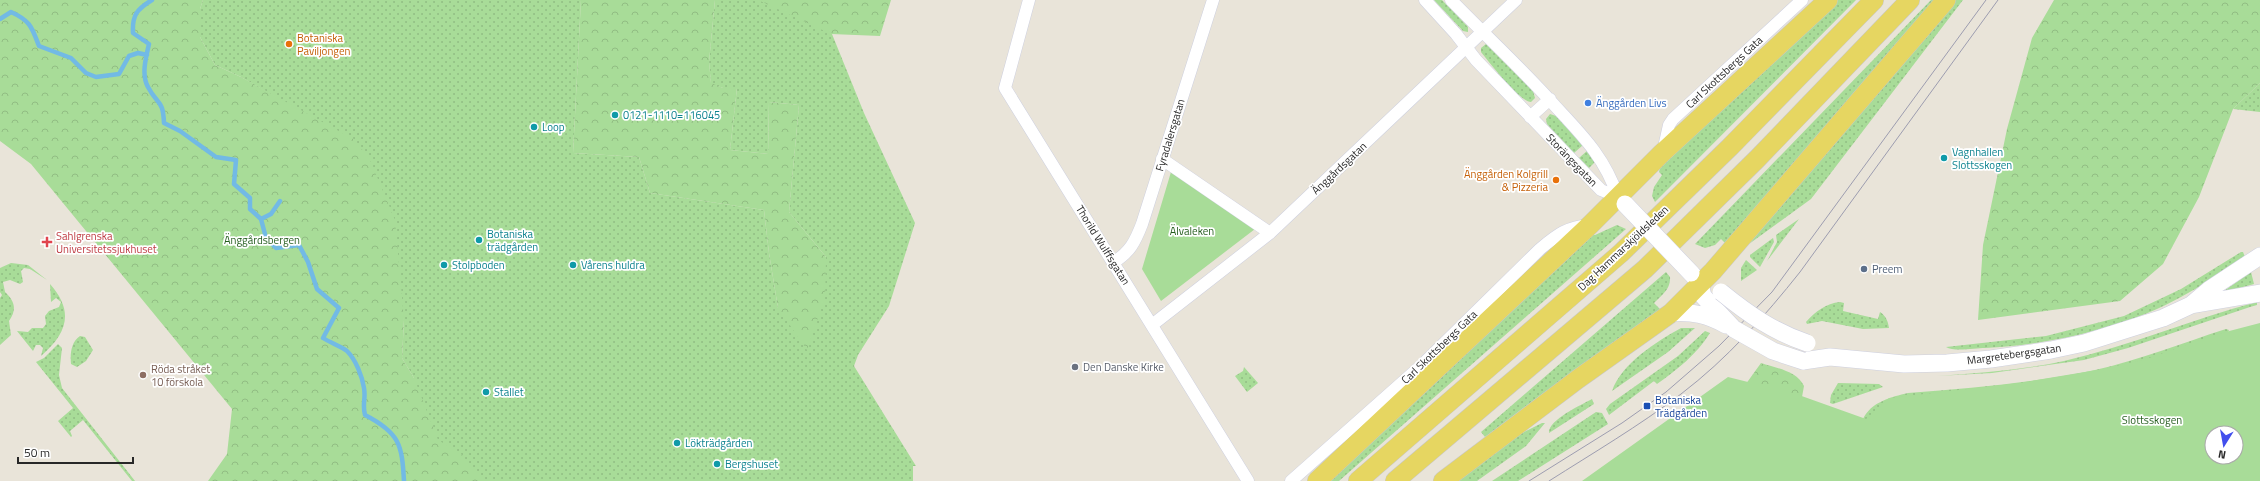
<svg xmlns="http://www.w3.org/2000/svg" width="2260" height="481" font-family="'Titillium Web',sans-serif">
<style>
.grass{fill:url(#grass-dots)}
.forest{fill:url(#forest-crowns)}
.park{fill:#a8dc98;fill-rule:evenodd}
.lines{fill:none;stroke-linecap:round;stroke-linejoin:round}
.stream{stroke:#72bae5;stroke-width:4.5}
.minor-casing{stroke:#ced0df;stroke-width:13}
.secondary-casing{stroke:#ced0df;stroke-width:18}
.primary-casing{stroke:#c7c7c7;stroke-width:20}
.minor{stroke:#fff;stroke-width:12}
.secondary{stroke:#fff;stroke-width:17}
.primary{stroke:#e6d661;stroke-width:19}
.tram{stroke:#9d9db0;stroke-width:1}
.secondary-bridge-casing{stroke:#ced0df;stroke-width:18;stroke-linecap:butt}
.secondary-bridge{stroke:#fff;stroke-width:17}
.food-dot{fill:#e8710a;stroke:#fff;stroke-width:1.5}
.shop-dot{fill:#3f7fe0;stroke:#fff;stroke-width:1.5}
.culture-dot{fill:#0f9aa8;stroke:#fff;stroke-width:1.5}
.health-dot{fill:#e0444e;stroke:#fff;stroke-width:1.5}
.service-dot{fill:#5c6f8a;stroke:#fff;stroke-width:1.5}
.worship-dot{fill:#6b7280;stroke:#fff;stroke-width:1.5}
.education-dot{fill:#8d6e63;stroke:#fff;stroke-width:1.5}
.transit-dot{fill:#1a4fb4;stroke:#fff;stroke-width:1.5}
.labels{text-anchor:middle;stroke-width:3.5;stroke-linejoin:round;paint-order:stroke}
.food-label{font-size:11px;fill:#c56008;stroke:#fff;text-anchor:start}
.street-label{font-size:11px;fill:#272727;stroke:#fff}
.shop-label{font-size:11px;fill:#366cbe;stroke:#fff;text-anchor:start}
.culture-label{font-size:11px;fill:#0d838f;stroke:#fff;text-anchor:start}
.park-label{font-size:11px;fill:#245d1d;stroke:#fff}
.health-label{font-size:11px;fill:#be3a42;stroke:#fff;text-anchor:start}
.service-label{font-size:11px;fill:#4e5e75;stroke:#fff;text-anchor:start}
.worship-label{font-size:11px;fill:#5b616d;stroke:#fff;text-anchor:start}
.education-label{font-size:11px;fill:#785e54;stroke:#fff;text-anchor:start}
.transit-label{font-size:11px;fill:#164399;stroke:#fff;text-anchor:start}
</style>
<defs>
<pattern id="grass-dots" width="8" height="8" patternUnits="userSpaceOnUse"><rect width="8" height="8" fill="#a8dc98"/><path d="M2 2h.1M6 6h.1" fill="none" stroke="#91bd83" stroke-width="1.8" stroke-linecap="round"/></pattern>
<pattern id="forest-crowns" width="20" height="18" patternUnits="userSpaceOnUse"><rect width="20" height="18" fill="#a8dc98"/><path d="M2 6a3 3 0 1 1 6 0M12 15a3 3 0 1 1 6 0" fill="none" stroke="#91bd83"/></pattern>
</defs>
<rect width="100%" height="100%" fill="#e9e4d9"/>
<!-- grass -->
<path class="grass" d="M203 0H581L573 153 639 157 650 193 764 210 769 253 778 308 826 257 789 212 799 105 769 102 768 154 730 150 737 88H723L711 84 709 62 715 0H837L832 34 864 113 915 223 889 306 858 355 854 366 916 466H913V481H384L414 378 402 358 404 320 303 113 241 77 215 65 200 37V9Z
M1434 0H1442L1468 27V32L1463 31Z
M1838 0H1856L1655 202 1652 196 1654 187 1662 175 1659 172 1660 168Z
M1931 0H1936L1725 243 1721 239 1715 245 1705 248 1695 244Z
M1953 0H1963L1811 199 1749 244Z
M1486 44 1533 91 1535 98 1531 102C1520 102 1489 62 1481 52V48Z
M2260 83V112L2233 109Z
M1550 114 1556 116 1583 145 1574 153 1547 124 1546 119Z
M1588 150 1595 162 1589 168 1579 158Z
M1799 219 1767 261 1777 242 1776 235Z
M1617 225 1626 229 1339 481H1330L1591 235H1595Z
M1773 238 1774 242 1760 267 1750 257V255Z
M2241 252H2243L2245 257C2224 271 2203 285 2181 297 2125 328 2048 345 1985 348 1975 348 1954 352 1946 347L2046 336 2124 316 2181 289Z
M1746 260 1757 270 1741 281V268Z
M11 263 28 265 47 280 30 269 24 268 21 271 23 282 20 284 10 280 3 282 5 292C15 301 17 310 9 321L11 335 0 345V298L2 295 0 292V268Z
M1666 272 1670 277C1671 289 1662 295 1654 303L1661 310 1538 397 1485 437 1481 432Z
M2251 272 2254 284 2221 293Z
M50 284C74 311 68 333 41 356L43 348 40 345H36L33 351 17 331 28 332 32 328H43L46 324 45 316 49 311 59 307 61 302 56 298 51 302Z
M1840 302 1844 303 1843 311 1878 319 1880 312C1886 316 1888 321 1889 328L1863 329 1822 321 1807 324 1806 322C1815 312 1826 303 1840 302Z
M2257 302V305L2250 307 2128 348 2084 360 1992 373 1937 376C1980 373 2023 370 2064 361 2130 346 2192 319 2257 302Z
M1681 328H1695L1668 352 1612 391C1622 363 1656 342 1681 328Z
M2226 329 2229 330 2228 332 2150 362 1876 421 1863 419C1871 402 1891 397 1908 393 1971 388 2033 383 2095 370 2140 360 2182 343 2226 329Z
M1705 331 1710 333C1696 355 1678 369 1657 384L1654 381 1609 415 1606 409 1610 404 1678 356Z
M80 336 85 337 93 350 86 361 77 367 71 364C70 354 71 342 80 336Z
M58 344 62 348 59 375 62 388 135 481H132L83 420 70 431 72 436 71 437 58 421 73 408 36 362 44 358Z
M1244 367 1258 383 1247 392 1235 376 1243 371Z
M1838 383 1879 384 1883 387 1833 404 1830 403 1831 395Z
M1592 399 1594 404 1549 433C1548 420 1581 405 1592 399Z
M1596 412 1602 413 1608 424 1518 481H1492Z
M1542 423H1545L1526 446 1477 481H1456L1520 434Z"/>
<!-- forest -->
<path class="forest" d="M0 0H203L200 9V37L215 65 241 77 355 140 370 160 395 220 404 320 402 358 414 378 438 440 460 453 484 481H208L227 454 232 409 31 164 0 141Z
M581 0H715L709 62 711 83 723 88H737L730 150 768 154 769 102 799 105 789 212 826 257 825 297 807 350 778 308 769 253 764 210 650 193 639 157 573 153Z
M758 0H891L880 36 831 34Z
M2054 0H2260V83L2233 109 2199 197 2163 264 2120 301 1978 320 1983 245 2007 129 2032 38Z
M1761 363C1776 368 1797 371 1804 386L1802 397 1743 388Z"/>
<!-- park -->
<path class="park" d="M1171 172 1255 229 1161 301 1142 269Z
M2260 323V481H1582L1728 377 1796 394 1866 419 1889 398 2019 383 2103 369 2146 359 2214 335ZM2212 433H2236V457H2212Z"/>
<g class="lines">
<!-- stream -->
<path class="stream" d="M152 0C137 9 132 15 133 33L149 44C146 57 141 75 148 87 158 106 163 99 164 123L180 131 216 157 236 160 234 184 250 198V209L261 219 266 238 276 248 299 245 308 262 317 289 339 308 323 338C329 342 344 348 347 351 356 360 362 376 364 388 366 399 362 404 365 415 400 433 402 445 404 481
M0 19 11 12C31 21 32 28 39 46L71 58 86 73 96 77 119 74 129 56 138 53 147 55
M261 219 271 214 280 201"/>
<defs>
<path id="minor" d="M1029 0 1005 88 1248 481
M1425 0 1456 34 1476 60 1601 190 1618 197
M1451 0C1486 36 1523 70 1556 107 1583 136 1605 158 1618 197
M1530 117 1550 99
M1663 152 1669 125 1673 119 1802 0
M1162 159 1270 233
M1114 262C1130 252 1135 242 1142 224L1213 0
M1152 325 1270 233 1516 0
M1291 481 1423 364 1540 249C1558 234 1567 227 1590 225"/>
<path id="secondary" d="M1692 274 1700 284 1703 296 1734 329
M2191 305 2260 293
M1671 313C1692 311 1708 315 1726 325
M1803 361 1830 357 1904 364 1947 363 1991 359 2051 350 2084 343 2163 318 2191 305 2210 289 2260 256"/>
<path id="primary" d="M1317 481 1590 225 1662 153 1828 0
M1358 481 1621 253 1730 147 1874 0
M1395 481 1645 269 1757 159 1910 0
M1443 481 1578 379 1671 313 1713 271 1946 0"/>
</defs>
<!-- minor casing -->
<use href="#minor" class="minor-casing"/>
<!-- secondary casing -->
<use href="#secondary" class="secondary-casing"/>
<!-- primary casing -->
<use href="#primary" class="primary-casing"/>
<!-- minor -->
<use href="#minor" class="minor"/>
<!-- secondary -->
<use href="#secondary" class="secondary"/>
<!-- primary -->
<use href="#primary" class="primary"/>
<!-- tram -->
<path class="tram" d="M1529 481 1622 423 1666 392 1719 346 1772 292 1986 0
M1549 481C1593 453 1639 426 1681 394 1727 359 1765 316 1800 272L1998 0"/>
<defs>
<path id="secondary-bridge" d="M1625 204 1691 273
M1721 292C1748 314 1774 332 1807 343
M1734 329 1773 351 1803 361"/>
</defs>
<!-- secondary-bridge casing -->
<use href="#secondary-bridge" class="secondary-bridge-casing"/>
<!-- secondary-bridge -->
<use href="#secondary-bridge" class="secondary-bridge"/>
</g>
<!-- markers -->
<g class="food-dot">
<circle cx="289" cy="44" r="4"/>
<circle cx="1556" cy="180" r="4"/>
</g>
<circle class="shop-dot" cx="1588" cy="103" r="4"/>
<g class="culture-dot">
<circle cx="615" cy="115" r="4"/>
<circle cx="534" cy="127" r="4"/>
<circle cx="1944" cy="158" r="4"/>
<circle cx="479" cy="240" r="4"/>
<circle cx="444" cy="265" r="4"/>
<circle cx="573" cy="265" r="4"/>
<circle cx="486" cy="392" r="4"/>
<circle cx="677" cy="443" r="4"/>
<circle cx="717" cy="464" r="4"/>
</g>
<path class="health-dot" d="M45 236h4v4h4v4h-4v4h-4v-4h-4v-4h4z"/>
<circle class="service-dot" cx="1864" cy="269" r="4"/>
<circle class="worship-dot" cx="1075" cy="367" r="4"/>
<circle class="education-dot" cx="143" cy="375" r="4"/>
<rect class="transit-dot" x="1643" y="402" width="8" height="8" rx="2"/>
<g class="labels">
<!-- food labels -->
<g class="food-label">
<text x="297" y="42">Botaniska<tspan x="297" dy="13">Paviljongen</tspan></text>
<text x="1548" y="178" text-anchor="end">Änggården Kolgrill<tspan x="1548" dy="13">&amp; Pizzeria</tspan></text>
</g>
<!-- street labels -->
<g class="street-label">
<text transform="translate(1724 72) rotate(-43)" y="4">Carl Skottsbergs Gata</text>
<text transform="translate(1170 135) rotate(-73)" y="4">Fyradalersgatan</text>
<text transform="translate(1572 160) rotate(46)" y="4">Storängsgatan</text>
<text transform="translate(1339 168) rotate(-43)" y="4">Änggårdsgatan</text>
<text transform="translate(1103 245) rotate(58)" y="4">Thorild Wulffsgatan</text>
<text transform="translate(1623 248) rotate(-43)" y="4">Dag Hammarskjöldsleden</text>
<text transform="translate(1439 347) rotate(-44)" y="4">Carl Skottsbergs Gata</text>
<text transform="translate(2014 354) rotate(-8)" y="4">Margretebergsgatan</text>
</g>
<!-- shop labels -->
<g class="shop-label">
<text x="1596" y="107">Änggården Livs</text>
</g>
<!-- culture labels -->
<g class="culture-label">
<text x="623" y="119">0121-1110=116045</text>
<text x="542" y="131">Loop</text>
<text x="1952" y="156">Vagnhallen<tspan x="1952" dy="13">Slottsskogen</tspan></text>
<text x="487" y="238">Botaniska<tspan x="487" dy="13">trädgården</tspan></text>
<text x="452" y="269">Stolpboden</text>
<text x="581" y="269">Vårens huldra</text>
<text x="494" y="396">Stallet</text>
<text x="685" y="447">Lökträdgården</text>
<text x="725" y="468">Bergshuset</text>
</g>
<!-- park labels -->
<g class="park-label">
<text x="1192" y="235">Älvaleken</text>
<text x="262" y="244">Änggårdsbergen</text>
<text x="2152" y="424">Slottsskogen</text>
</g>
<!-- health labels -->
<g class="health-label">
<text x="56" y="240">Sahlgrenska<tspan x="56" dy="13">Universitetssjukhuset</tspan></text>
</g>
<!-- service labels -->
<g class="service-label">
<text x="1872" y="273">Preem</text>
</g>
<!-- worship labels -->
<g class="worship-label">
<text x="1083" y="371">Den Danske Kirke</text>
</g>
<!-- education labels -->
<g class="education-label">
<text x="151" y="373">Röda stråket<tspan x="151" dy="13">10 förskola</tspan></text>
</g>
<!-- transit labels -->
<g class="transit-label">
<text x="1655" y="404">Botaniska<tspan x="1655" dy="13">Trädgården</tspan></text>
</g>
</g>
<!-- north arrow -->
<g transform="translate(2224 445) rotate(191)"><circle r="19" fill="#ffffff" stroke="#a9a9a9"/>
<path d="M0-3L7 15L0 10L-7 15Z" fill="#424fed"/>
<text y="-6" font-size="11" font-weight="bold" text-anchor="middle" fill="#272727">N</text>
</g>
<!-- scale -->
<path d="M18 457v6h115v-6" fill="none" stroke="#272727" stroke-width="2"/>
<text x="24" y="457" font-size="12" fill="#272727" stroke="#ffffff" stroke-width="3" paint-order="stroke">50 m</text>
</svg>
